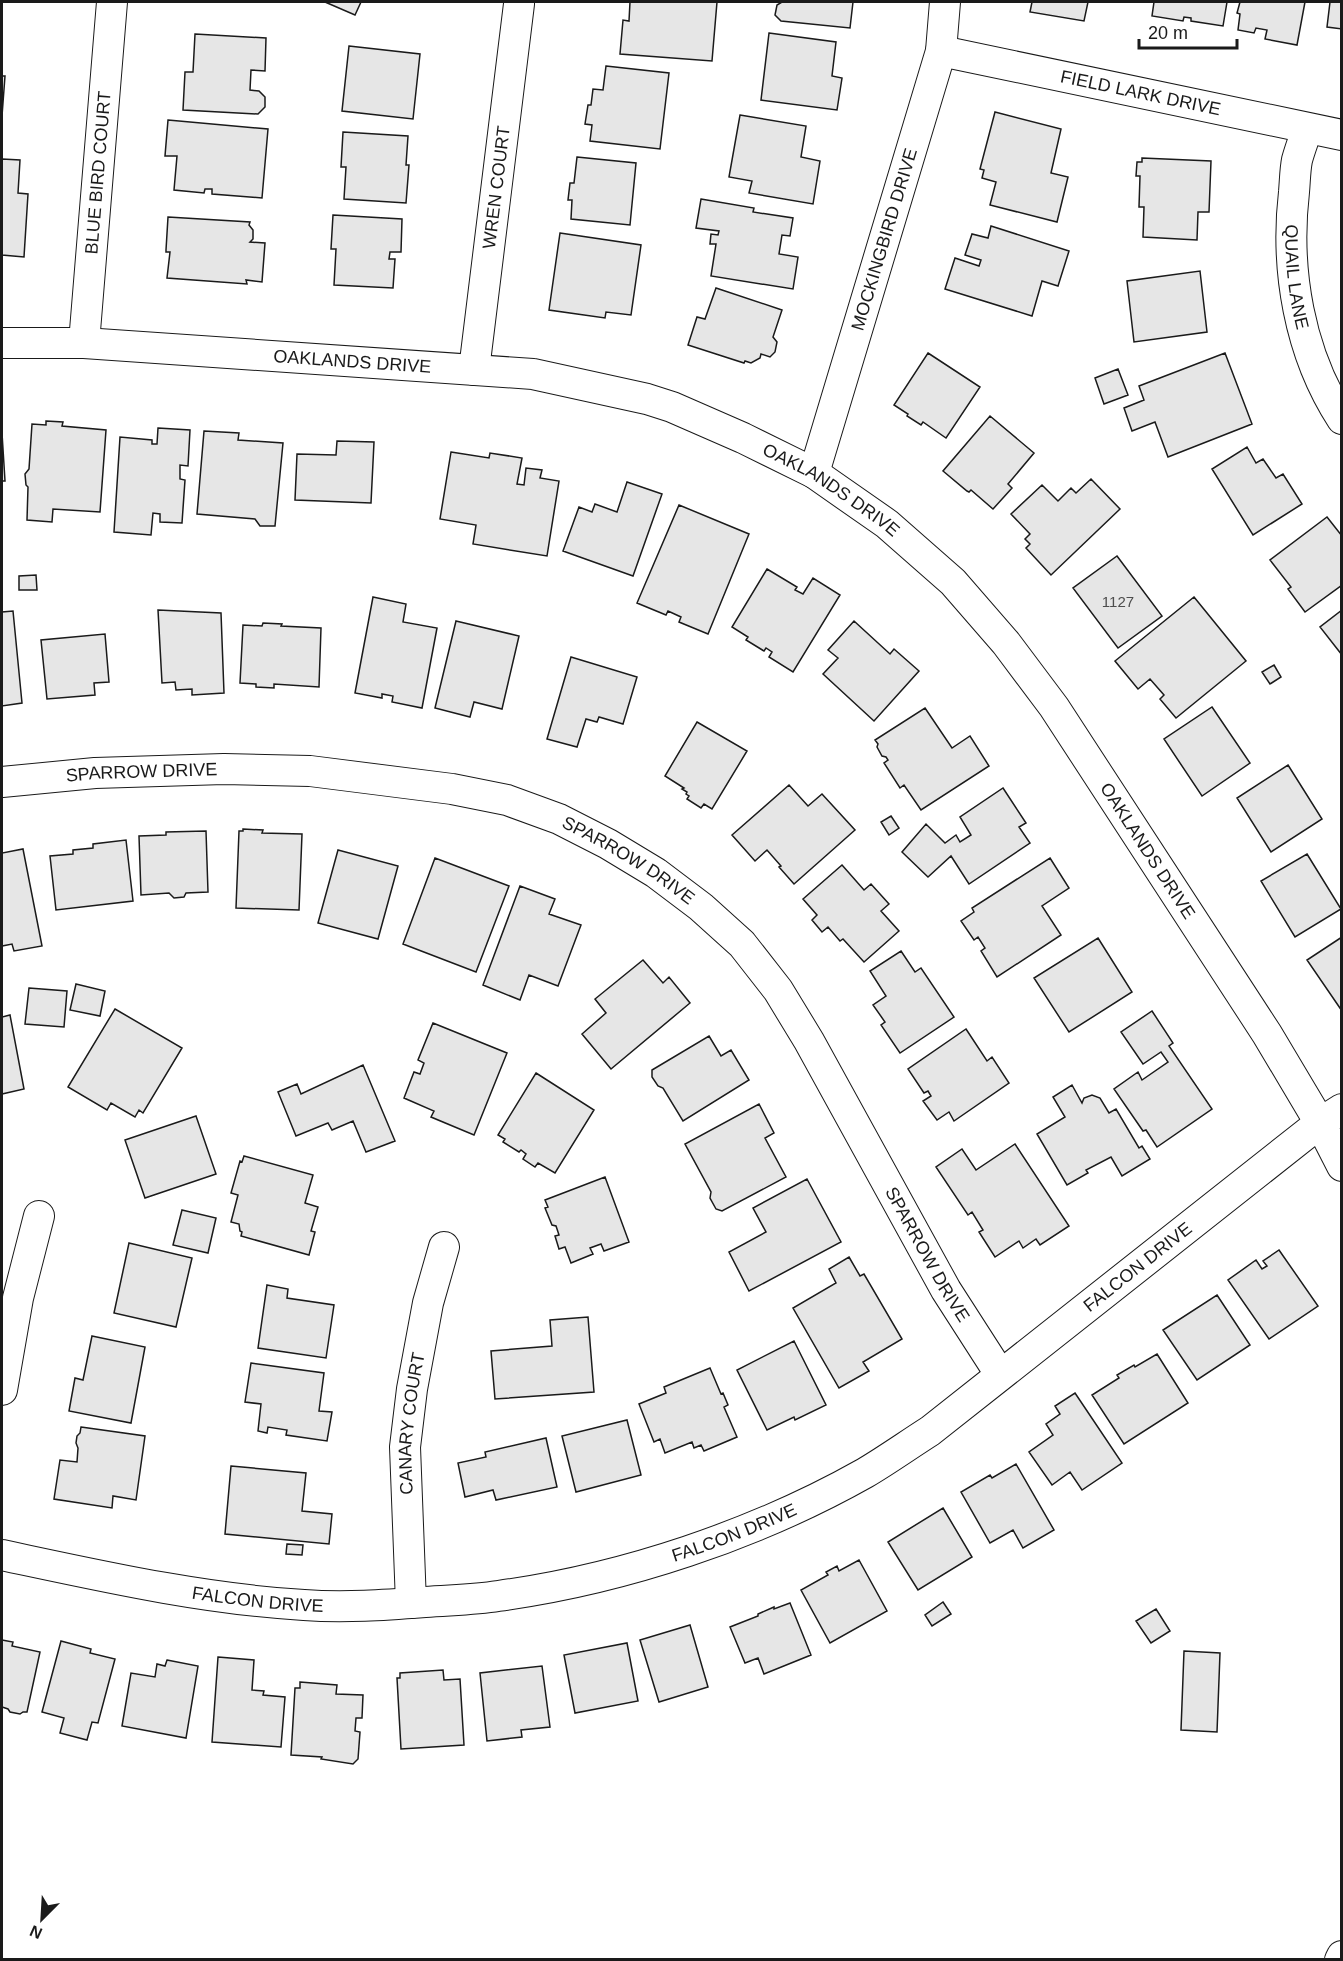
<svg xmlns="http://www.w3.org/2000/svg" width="1343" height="1961" font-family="Arial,sans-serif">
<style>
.building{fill:#e6e6e6;stroke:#1a1a1a;stroke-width:1.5}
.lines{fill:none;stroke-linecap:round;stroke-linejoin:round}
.minor-casing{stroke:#1a1a1a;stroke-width:32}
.minor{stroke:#fff;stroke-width:30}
.labels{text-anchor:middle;stroke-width:4.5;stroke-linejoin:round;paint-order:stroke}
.number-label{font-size:15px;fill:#4d4d4d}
.street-label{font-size:18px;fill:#1a1a1a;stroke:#fff}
</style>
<rect width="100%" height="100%" fill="#fff"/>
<!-- building -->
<path class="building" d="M325 2H361L355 15Z
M630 2H717L712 61 620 54 623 20 629 21Z
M782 2H853L850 28 781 21 775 15 777 5Z
M1032 2H1088L1084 21 1030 12Z
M1154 2H1227L1223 26 1191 21V18L1184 17 1183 21 1152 16Z
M1240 2H1305L1297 45 1265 39 1267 30 1256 28 1254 33 1238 30 1240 14 1237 13Z
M1330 2H1342V29L1327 27Z
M769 33 836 42 832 76 842 78 837 110 761 100Z
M195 34 266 38 265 71 251 70 250 90 259 91 265 97V107L258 114 183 110 185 72H193Z
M349 46 420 54 413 119 342 111Z
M606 66 669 73 660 149 590 141 592 125 585 124 588 105H591L593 89 603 90Z
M2 76H5L2 116Z
M995 112 1061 129 1051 173 1068 177 1057 222 990 205 996 182 982 178 984 170 980 169Z
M740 115 806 126 801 157 820 161 813 204 749 193 752 181 729 177Z
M168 120 268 129 262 198 212 194V189H205L204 193 174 190 177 156H165Z
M343 132 408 136 406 165H409L406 203 344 199 346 167H341Z
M577 157 636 163 630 225 571 219 572 200H568L570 183H574Z
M1142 158 1211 161 1209 212H1198L1197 240 1143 237 1144 207H1139L1140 176H1136L1137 162H1142Z
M2 159 20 160 18 193 28 194 24 257 2 255Z
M701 199 754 208 753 212 793 218 790 236 782 235 779 254 798 257 793 289 711 276 716 244H710L711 234 718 235 719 231 696 228Z
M333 215 402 219 401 252H390L389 259H395L393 288 334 285 336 249H331Z
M168 217 250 222 249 225 253 230V239L250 242 265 243 262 282 246 280 247 284 167 278 170 252H166V250Z
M991 226 1069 251 1058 286 1042 281 1032 316 945 289 955 258 979 266 981 260 965 255 972 234 988 238Z
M560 233 641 245 631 315 606 312 605 318 549 310Z
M1200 271 1207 332 1134 342 1127 281Z
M716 288 782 310 773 337 777 342 775 352 770 357 761 354 760 358 751 363 745 361 744 363 688 345 697 317 705 319Z
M928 353 980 387 946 438 923 422 921 425 907 416 908 414 894 405Z
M1225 353 1252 424 1168 457 1155 422 1132 431 1124 408 1144 400 1139 386Z
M1118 369 1128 395 1104 404 1095 378Z
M990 416 1034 453 1008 484 1012 488 993 509 971 490 969 492 967 491 943 471Z
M46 421 63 422 62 426 106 430 100 512 53 509 52 522 27 520 28 487 26 485 25 474 29 469 32 424 46 425Z
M158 428 190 430 188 466 180 465V479L185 480 182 523 160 522V514L153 513 151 535 114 532 120 437 152 440V444H157Z
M204 431 239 433 238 440 283 443 275 526H260L255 519 197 514Z
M2 433 5 481H2Z
M337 441 374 442 371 503 295 500 297 454 336 455Z
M1247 447 1256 463 1263 459 1276 478 1283 474 1302 504 1253 535 1212 469Z
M451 452 489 458 490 453 522 458 517 484 524 485 526 468 542 470 540 478 559 481 547 556 473 544 476 525 440 519Z
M1091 479 1120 509 1051 575 1026 548 1030 544 1025 539 1030 534 1011 514 1042 485 1058 501 1071 488 1076 493Z
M627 482 662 494 633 576 563 551 579 507 592 512 595 504 617 512Z
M679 505 749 534 708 634 679 622 681 617 668 611 666 615 637 603Z
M1327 517 1342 536V585L1305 612 1288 589 1291 587 1270 560Z
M1117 556 1162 616 1118 648 1073 588Z
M767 569 797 587 795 590 803 594 813 578 840 595 793 672 769 657 772 652 766 648 764 651 746 640 748 637 732 627Z
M36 575 37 590H19V576Z
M373 597 406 604 403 622 437 628 422 708 392 702 393 696 382 694V698L355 693Z
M1194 597 1246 661 1176 718 1160 699 1164 695 1150 679 1138 689 1115 661Z
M158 610 221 613 224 693 192 695V689L176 690 175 682 162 683Z
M1342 610V655L1320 627Z
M13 611 22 703 2 706V612Z
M456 621 519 636 502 709 474 702 470 717 435 708Z
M854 621 890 654 894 649 919 671 874 721 823 674 838 658 828 650Z
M263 623 282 624 281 626 321 628 319 687 274 684V688L256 687V684L240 683 243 625 262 626Z
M105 634 109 682 94 683 95 695 47 699 41 640Z
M571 657 637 677 623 724 599 717 597 722 586 719 577 747 547 739Z
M1274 665 1281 677 1270 684 1262 672Z
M1212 707 1250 763 1202 796 1164 739Z
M925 708 952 748 970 736 989 766 921 810 904 785 900 788 884 763 888 760 886 757 882 756 877 747 878 744 875 740Z
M697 722 747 751 712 809 704 804 701 808 687 799 689 796 686 794 687 792 682 789 684 788 665 776Z
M1288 765 1322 819 1271 852 1237 798Z
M789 785 808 806 822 794 855 830 794 884 779 867 781 866 767 850 755 861 732 835Z
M1003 788 1026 823 1019 827 1030 843 969 884 951 856 928 877 902 852 926 824 945 843 956 835 960 842 971 835 960 817Z
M891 816 899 828 889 835 881 822Z
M243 829 263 830 262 833 302 834 299 910 236 908 239 831H243Z
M206 831 208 892 186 893 184 897 174 898 169 893 141 895 139 836 166 835V832Z
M126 840 133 901 56 910 50 856 73 854V850L93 848V844Z
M23 849 42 946 14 951 12 944 2 946V853Z
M338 850 398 866 378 939 318 923Z
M1307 854 1341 909 1295 937 1261 881Z
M435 858 509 886 476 972 403 944Z
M1050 858 1069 888 1042 906 1061 935 997 977 981 951 985 948 978 937 974 940 961 921 974 912 972 908Z
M842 865 864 890 871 884 889 904 881 911 899 931 864 962 843 939 840 941 828 927 822 932 812 920 817 915 803 899Z
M520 886 555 899 549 914 581 925 558 986 529 975 520 1000 483 985Z
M1342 937V1011L1307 960Z
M1098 938 1132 992 1069 1032 1034 978Z
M901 951 915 972 921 968 954 1017 900 1053 881 1025 885 1022 873 1005 886 996 870 971Z
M643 960 663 983 669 977 690 1003 611 1069 582 1034 606 1013 595 999Z
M76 984 105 991 100 1016 70 1010Z
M29 988 67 991 64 1027 25 1024Z
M115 1009 182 1048 143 1113 139 1110 135 1117 111 1103 107 1110 68 1087Z
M1152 1011 1173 1043 1169 1046 1212 1109 1157 1147 1146 1130 1143 1131 1114 1089 1138 1072 1142 1080 1168 1062 1161 1052 1143 1064 1121 1032Z
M10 1015 24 1089 2 1094V1017Z
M433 1023 507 1053 474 1135 431 1117 434 1111 404 1098 414 1072 420 1074 424 1063 418 1060Z
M966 1029 987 1061 992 1057 1009 1083 954 1121 949 1112 937 1120 923 1101 931 1096 928 1091 924 1093 908 1069Z
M709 1036 721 1056 731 1050 749 1080 683 1121 663 1088 658 1086 652 1077V1070Z
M363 1065 395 1141 366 1152 353 1121 332 1130 328 1123 296 1136 278 1092 297 1084 301 1094Z
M536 1073 594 1110 555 1173 538 1163 535 1167 523 1159 526 1154 521 1150 519 1152 503 1142 505 1139 498 1135Z
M1072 1085 1082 1103 1084 1098 1092 1095 1100 1098 1109 1113 1116 1109 1139 1148 1142 1146 1150 1159 1122 1176 1111 1157 1086 1170 1088 1173 1067 1185 1037 1134 1065 1117 1053 1097Z
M759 1104 774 1133 765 1138 786 1177 722 1211 716 1209 710 1198 711 1192 685 1144Z
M196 1116 216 1174 145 1198 125 1140Z
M1015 1144 1069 1226 1040 1245 1036 1239 1023 1248 1019 1241 995 1257 979 1232 983 1230 972 1212 968 1215 936 1167 962 1149 976 1170Z
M244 1156 313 1175 305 1203 318 1207 311 1231 315 1232 309 1255 241 1236 242 1232 240 1231 239 1224 231 1222 238 1195 231 1193 240 1161 242 1162Z
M605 1177 629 1242 604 1251 601 1244 590 1248 593 1254 571 1263 565 1247 559 1249 555 1236 559 1235 556 1226 552 1225 545 1208 548 1207 545 1200Z
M807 1179 841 1242 749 1291 729 1252 766 1232 753 1208Z
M182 1210 216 1218 208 1253 173 1245Z
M129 1243 192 1258 176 1327 114 1313Z
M1279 1250 1318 1306 1269 1339 1228 1280 1256 1260 1262 1269 1267 1266 1263 1261Z
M849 1257 860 1276 864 1274 902 1339 863 1362 869 1371 839 1388 793 1308 836 1283 829 1269Z
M267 1285 288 1289 287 1298 334 1305 326 1358 258 1348Z
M1217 1295 1250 1345 1197 1380 1163 1330Z
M588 1317 594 1392 495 1399 491 1351 552 1346 550 1320Z
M92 1336 145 1347 131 1423 69 1411 75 1378 83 1380Z
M794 1341 826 1405 795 1420 794 1417 767 1430 737 1370Z
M1157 1354 1188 1403 1124 1444 1092 1395 1119 1378 1117 1375 1134 1365 1135 1367Z
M251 1363 324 1373 319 1411 332 1412 327 1441 286 1435 287 1430 268 1427 267 1433 258 1431 261 1404 245 1402Z
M710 1368 721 1394 723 1393 728 1405 724 1407 737 1437 704 1451 701 1445 694 1448 692 1442 665 1453 660 1439 654 1442 639 1404 666 1393 664 1387Z
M1075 1393 1122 1463 1082 1490 1070 1472 1052 1485 1029 1452 1053 1435 1046 1424 1060 1414 1055 1406Z
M627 1420 641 1475 576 1492 562 1436Z
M81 1427 145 1436 136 1500 113 1496 112 1508 54 1499 60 1460 77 1462 78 1448 76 1443 77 1436 80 1433Z
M546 1438 557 1487 496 1500 493 1490 465 1497 458 1463 486 1457 485 1452Z
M1016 1464 1054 1530 1023 1548 1013 1530 990 1543 961 1492 990 1475 992 1478Z
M231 1466 306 1473 302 1511 332 1514 329 1544 225 1534Z
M943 1508 972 1557 918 1590 888 1542Z
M287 1544 303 1545 302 1555 286 1554Z
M859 1560 887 1611 830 1643 801 1590 828 1575 826 1572 837 1566 839 1571Z
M943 1602 951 1614 932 1626 925 1615Z
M790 1603 811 1655 764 1674 758 1658 745 1663 730 1627 758 1616V1614L774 1607V1609Z
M1156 1609 1170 1631 1151 1643 1136 1621Z
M690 1625 708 1687 659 1702 640 1640Z
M2 1640 13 1642 12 1646 40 1652 27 1712H23L20 1714 10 1712 8 1709 2 1707Z
M61 1641 91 1649 90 1653 115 1659 98 1723 92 1722 87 1740 60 1733 64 1718 42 1712Z
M627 1643 638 1701 575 1713 564 1655Z
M1184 1651 1220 1653 1217 1732 1181 1730Z
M218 1657 254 1660 252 1690 264 1691 263 1695 285 1697 281 1747 212 1742Z
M167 1660 198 1666 186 1738 122 1726 131 1673 155 1677 157 1664 165 1666Z
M542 1666 550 1727 521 1730 522 1737 487 1741 480 1673Z
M443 1670 444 1680 460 1679 464 1745 401 1749 397 1678H400V1673Z
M300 1682 337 1685 336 1694 363 1695 362 1718H356L355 1731 360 1732 358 1759 353 1764 321 1759 322 1757 291 1755 295 1688H300Z"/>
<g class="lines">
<defs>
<g id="minor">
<path id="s1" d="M941 51 1342 135"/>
<path id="s2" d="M1307 129C1304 139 1300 149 1297 160 1295 170 1295 181 1294 192 1285 269 1299 353 1342 419"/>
<path id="s3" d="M2 343H84L533 374 647 399 672 407 743 438 814 473 887 524 953 582 1006 643 1054 707 1267 1034 1320 1123 1342 1166"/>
<path id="s4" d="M84 343 112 2"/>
<path id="s5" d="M474 370 519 4"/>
<path id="s6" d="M814 473 941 51 945 2"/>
<path id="s7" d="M2 782 95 773 224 769 310 771 452 789 507 800 559 819 608 844 656 873 701 907 742 944 778 990 809 1041 946 1290 1000 1374"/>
<path d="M2 1390 18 1298 39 1216"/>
<path id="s8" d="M2 1555C101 1576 202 1599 304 1605 344 1608 385 1605 425 1602 449 1600 474 1600 498 1596 623 1579 755 1535 865 1473 887 1460 908 1445 930 1431L1320 1123 1342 1109"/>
<path id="s9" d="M411 1603 405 1447 412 1389 428 1303 444 1247"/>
<path d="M1340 1960 1342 1956"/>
</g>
</defs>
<!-- minor casing -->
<use href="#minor" class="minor-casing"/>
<!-- minor -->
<use href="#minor" class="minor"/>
</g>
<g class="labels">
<!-- number labels -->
<g class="number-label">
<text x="1118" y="607">1127</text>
</g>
<!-- street labels -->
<g class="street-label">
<text dy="6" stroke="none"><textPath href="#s1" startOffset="204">FIELD LARK DRIVE</textPath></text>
<text dy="6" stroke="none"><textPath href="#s4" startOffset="171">BLUE BIRD COURT</textPath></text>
<text dy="6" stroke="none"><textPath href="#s5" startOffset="184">WREN COURT</textPath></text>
<text dy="6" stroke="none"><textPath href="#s6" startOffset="244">MOCKINGBIRD DRIVE</textPath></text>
<text dy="6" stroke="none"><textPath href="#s2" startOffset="150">QUAIL LANE</textPath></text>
<text dy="6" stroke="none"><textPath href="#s3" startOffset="351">OAKLANDS DRIVE</textPath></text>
<text dy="6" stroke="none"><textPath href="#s3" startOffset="855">OAKLANDS DRIVE</textPath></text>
<text dy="6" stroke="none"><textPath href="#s7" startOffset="140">SPARROW DRIVE</textPath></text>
<text dy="6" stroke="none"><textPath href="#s3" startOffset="1341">OAKLANDS DRIVE</textPath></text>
<text dy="6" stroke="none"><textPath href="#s7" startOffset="644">SPARROW DRIVE</textPath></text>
<text dy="6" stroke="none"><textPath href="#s7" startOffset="1148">SPARROW DRIVE</textPath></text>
<text dy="6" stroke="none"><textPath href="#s8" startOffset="1232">FALCON DRIVE</textPath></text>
<text dy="6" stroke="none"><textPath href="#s9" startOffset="180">CANARY COURT</textPath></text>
<text dy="6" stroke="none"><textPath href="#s8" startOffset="746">FALCON DRIVE</textPath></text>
<text dy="6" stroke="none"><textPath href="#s8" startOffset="260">FALCON DRIVE</textPath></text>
</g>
</g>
<!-- border -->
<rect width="1343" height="1961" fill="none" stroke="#1a1a1a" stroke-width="6"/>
<!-- north arrow -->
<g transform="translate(42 1919) rotate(204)" stroke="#ffffff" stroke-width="4.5" paint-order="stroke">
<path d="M0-4.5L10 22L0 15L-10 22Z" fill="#1a1a1a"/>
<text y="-9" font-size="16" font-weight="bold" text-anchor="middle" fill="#1a1a1a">N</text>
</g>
<!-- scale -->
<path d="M1139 39v9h98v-9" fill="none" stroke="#1a1a1a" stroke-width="3"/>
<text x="1148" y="39" font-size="18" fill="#1a1a1a" stroke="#ffffff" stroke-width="4.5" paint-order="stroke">20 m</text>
</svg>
